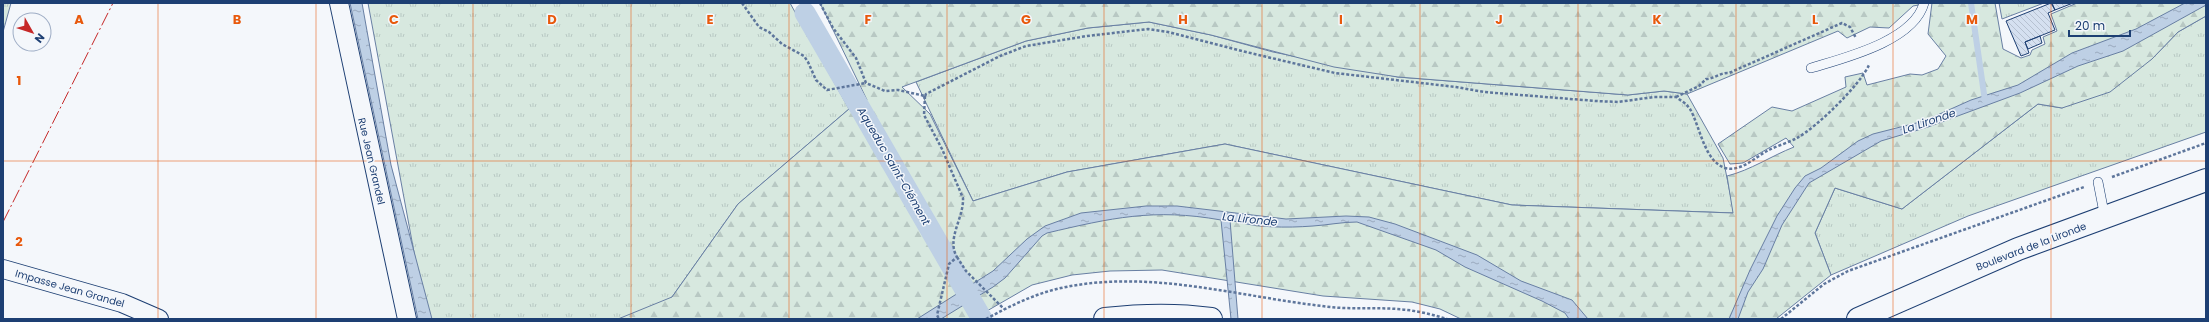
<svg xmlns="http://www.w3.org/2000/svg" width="2209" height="322" font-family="Poppins,sans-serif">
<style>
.grass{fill:url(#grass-tufts);stroke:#687fa3}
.forest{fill:url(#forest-firs);stroke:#687fa3}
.water{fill:url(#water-ripples);stroke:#687fa3}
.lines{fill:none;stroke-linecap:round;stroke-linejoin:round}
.stream{stroke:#bed0e5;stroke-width:6}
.canal{stroke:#bed0e5;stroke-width:21}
.building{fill:url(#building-back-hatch);stroke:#1d3f73}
.service-casing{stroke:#1d3f73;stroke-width:10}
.minor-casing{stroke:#1d3f73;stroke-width:20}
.tertiary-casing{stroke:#1d3f73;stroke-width:24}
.path{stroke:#5e769c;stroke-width:2.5;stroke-dasharray:3 2;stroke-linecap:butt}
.service{stroke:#f4f7fb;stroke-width:9}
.minor{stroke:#f4f7fb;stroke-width:18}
.tertiary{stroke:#f4f7fb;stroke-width:22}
.power{stroke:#c62828;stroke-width:1;stroke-dasharray:14 3 2 3;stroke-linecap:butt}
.grid{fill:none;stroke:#e8590c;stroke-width:1;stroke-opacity:0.55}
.labels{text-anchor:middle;stroke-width:3;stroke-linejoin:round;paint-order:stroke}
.street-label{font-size:10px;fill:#1d3f73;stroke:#f4f7fb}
.water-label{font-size:11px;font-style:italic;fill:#1d3f73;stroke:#f4f7fb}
.grid-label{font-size:13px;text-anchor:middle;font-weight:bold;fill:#e8590c;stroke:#f4f7fb;stroke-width:3;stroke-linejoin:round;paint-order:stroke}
</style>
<defs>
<pattern id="grass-tufts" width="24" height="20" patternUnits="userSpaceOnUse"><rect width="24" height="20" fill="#d7e8df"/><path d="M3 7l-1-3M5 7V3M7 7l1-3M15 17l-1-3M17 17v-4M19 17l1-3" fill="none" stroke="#b8c8c3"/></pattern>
<pattern id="forest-firs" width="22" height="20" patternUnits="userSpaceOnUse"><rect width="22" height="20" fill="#d7e8df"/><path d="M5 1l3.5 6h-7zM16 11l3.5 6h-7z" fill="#b8c8c3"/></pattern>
<pattern id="water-ripples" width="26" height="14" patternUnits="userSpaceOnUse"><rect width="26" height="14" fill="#bed0e5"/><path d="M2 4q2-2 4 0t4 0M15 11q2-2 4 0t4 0" fill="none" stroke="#9aaabe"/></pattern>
<pattern id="building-back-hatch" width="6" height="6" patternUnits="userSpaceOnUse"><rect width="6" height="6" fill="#d5e0f0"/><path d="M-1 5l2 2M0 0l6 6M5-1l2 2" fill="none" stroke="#b6c1d1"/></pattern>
</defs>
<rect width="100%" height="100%" fill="#f4f7fb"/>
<!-- grass -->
<path class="grass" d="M3 3H11L3 32Z
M368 3H790L849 109 738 204 672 297 645 319H429L421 290Z
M1999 3H2044L2002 19Z
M2206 16V132L1968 216 1831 275 1815 233 1835 188 1902 209 2038 104 2062 108 2152 59 2178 32Z
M1149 22 1211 35 1273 52 1398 77 1628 95 1664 91 1687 94 1723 158 1734 213 1512 205 1225 144 1067 172 973 201 916 82 1026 41 1088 28Z"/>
<!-- forest -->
<path class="forest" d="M820 3H1930L1913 6 1889 28 1870 27 1847 38 1838 31 1687 94 1664 91 1628 95 1398 77 1334 67 1211 35 1149 22 1088 28 1026 41 902 87 930 114 973 201 1067 172 1225 144 1512 205 1733 213 1727 176C1751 170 1771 156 1794 147L1786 138 1743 163 1730 164 1718 144 1772 107 1792 111 1846 87 1845 77 1863 73 1867 85 1910 74 1922 75 1938 69 1946 56 1928 34 1932 3H1995L2003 49 2021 58 2030 55 2032 50 2045 44 2043 37 2057 31 2051 14 2077 3H2206V16L2178 32 2152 59 2110 92 2062 108 2038 104 1902 209 1835 188 1815 233 1831 275 1776 319H1461L1440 309 1412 302 1323 296 1162 270 1110 271 1072 275 1032 285 973 319H618L672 297 738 204 849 109 867 100Z"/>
<!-- water -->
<path class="water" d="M350 3H362L391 165 432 319H418Z
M2185 3H2206V5L2123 51 2078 66 2020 93 1928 127 1881 141 1809 183 1782 225 1763 269 1748 292 1738 319H1729L1750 270 1777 216 1795 188 1805 176 1821 168 1858 141 1873 134 1924 121 1971 100 2018 85 2072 53 2136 29Z
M1146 206H1177L1286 219 1346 216 1369 217 1395 224 1477 255 1521 281 1572 300 1588 319H1569L1565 313 1542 301 1465 267 1436 250 1357 222C1342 222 1328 225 1313 226 1286 228 1256 228 1230 220L1238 319H1231L1221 220C1154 208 1111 218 1047 233L1042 236 1005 278 993 287 941 319H917L993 271 1027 239 1045 226 1081 213Z"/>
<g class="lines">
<!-- stream -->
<path class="stream" d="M1971 3 1985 101"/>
<!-- canal -->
<path class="canal" d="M805 13 982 319"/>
</g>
<!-- building -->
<path class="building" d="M2051 3 2055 10 2048 13 2055 30 2025 42 2029 53 2021 56 2006 21Z
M2052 3H2073L2055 10Z
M2040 36 2042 43 2028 49 2025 42Z"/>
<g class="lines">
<defs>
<path id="service" d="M1811 68C1844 58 1914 41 1924 3
M2098 182 2105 218"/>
<path id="minor" d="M339 3 407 319
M3 269 122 303 159 319"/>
<path id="tertiary" d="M1105 319C1140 315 1176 314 1211 319
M1858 319 2018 249 2206 180"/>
</defs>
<!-- service casing -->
<use href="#service" class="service-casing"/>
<!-- minor casing -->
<use href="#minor" class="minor-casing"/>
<!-- tertiary casing -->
<use href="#tertiary" class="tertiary-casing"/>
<!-- path -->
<path class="path" d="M742 3 759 27 769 32 782 44 804 56 808 62 816 80 827 90 866 83
M820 3 833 28 856 58 866 83 885 91 898 90 925 96
M925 96 926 94 1000 56 1026 46 1087 36 1148 29 1168 32 1246 52 1335 73 1456 87 1484 92 1596 101 1618 102 1654 97H1676L1686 104 1690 109C1700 126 1704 161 1725 168 1741 172 1754 158 1767 151 1776 146 1788 143 1797 138 1818 126 1859 86 1869 65
M925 96 924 115 942 149 963 198C964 218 946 239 957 257L949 264 937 315 939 319
M1676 97 1699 86 1706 79C1714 79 1721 72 1729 73L1842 23 1850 27 1856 38
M2112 177 2206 143
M957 257 966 271 1004 309
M986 319C1010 306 1034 294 1061 288 1148 269 1236 296 1322 306 1347 310 1372 307 1397 309 1414 310 1431 314 1447 319
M1781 319 1824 284 1848 271 2084 187"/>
<!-- service -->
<use href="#service" class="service"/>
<!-- minor -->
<use href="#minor" class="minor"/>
<!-- tertiary -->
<use href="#tertiary" class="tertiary"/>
<!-- power -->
<path class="power" d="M3 222 113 3"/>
</g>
<!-- grid -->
<path class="grid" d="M158 3V319M316 3V319M473 3V319M631 3V319M789 3V319M947 3V319M1104 3V319M1262 3V319M1420 3V319M1578 3V319M1736 3V319M1893 3V319M2051 3V319M3 161H2206"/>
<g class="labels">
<!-- street labels -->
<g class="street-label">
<text transform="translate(372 161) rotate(77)" y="4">Rue Jean Grandel</text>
<text transform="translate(2031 246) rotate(-21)" y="4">Boulevard de la Lironde</text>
<text transform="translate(70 288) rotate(16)" y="4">Impasse Jean Grandel</text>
</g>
<!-- water labels -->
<g class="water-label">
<text transform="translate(1929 121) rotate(-19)" y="4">La Lironde</text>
<text transform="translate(894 166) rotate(60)" y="4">Aqueduc Saint-Clément</text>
<text transform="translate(1250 219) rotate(6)" y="4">La Lironde</text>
</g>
</g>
<g class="grid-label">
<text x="79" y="24">A</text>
<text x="237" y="24">B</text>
<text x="394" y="24">C</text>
<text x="552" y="24">D</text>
<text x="710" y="24">E</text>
<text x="868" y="24">F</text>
<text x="1026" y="24">G</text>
<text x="1183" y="24">H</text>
<text x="1341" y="24">I</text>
<text x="1499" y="24">J</text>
<text x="1657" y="24">K</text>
<text x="1815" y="24">L</text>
<text x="1972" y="24">M</text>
<text x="19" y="85">1</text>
<text x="19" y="246">2</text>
</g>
<!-- border -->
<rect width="2209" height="322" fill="none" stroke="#1d3f73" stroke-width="8"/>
<!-- north arrow -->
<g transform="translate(32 32) rotate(129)"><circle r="19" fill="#f4f7fb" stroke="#9eadc5"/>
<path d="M0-3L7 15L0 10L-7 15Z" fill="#c62828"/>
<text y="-6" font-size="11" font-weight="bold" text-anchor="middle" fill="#1d3f73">N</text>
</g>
<!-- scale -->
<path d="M2069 30v6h61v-6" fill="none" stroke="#1d3f73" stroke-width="2"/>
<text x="2075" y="30" font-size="12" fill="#1d3f73" stroke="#f4f7fb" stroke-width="3" paint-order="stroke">20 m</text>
</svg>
